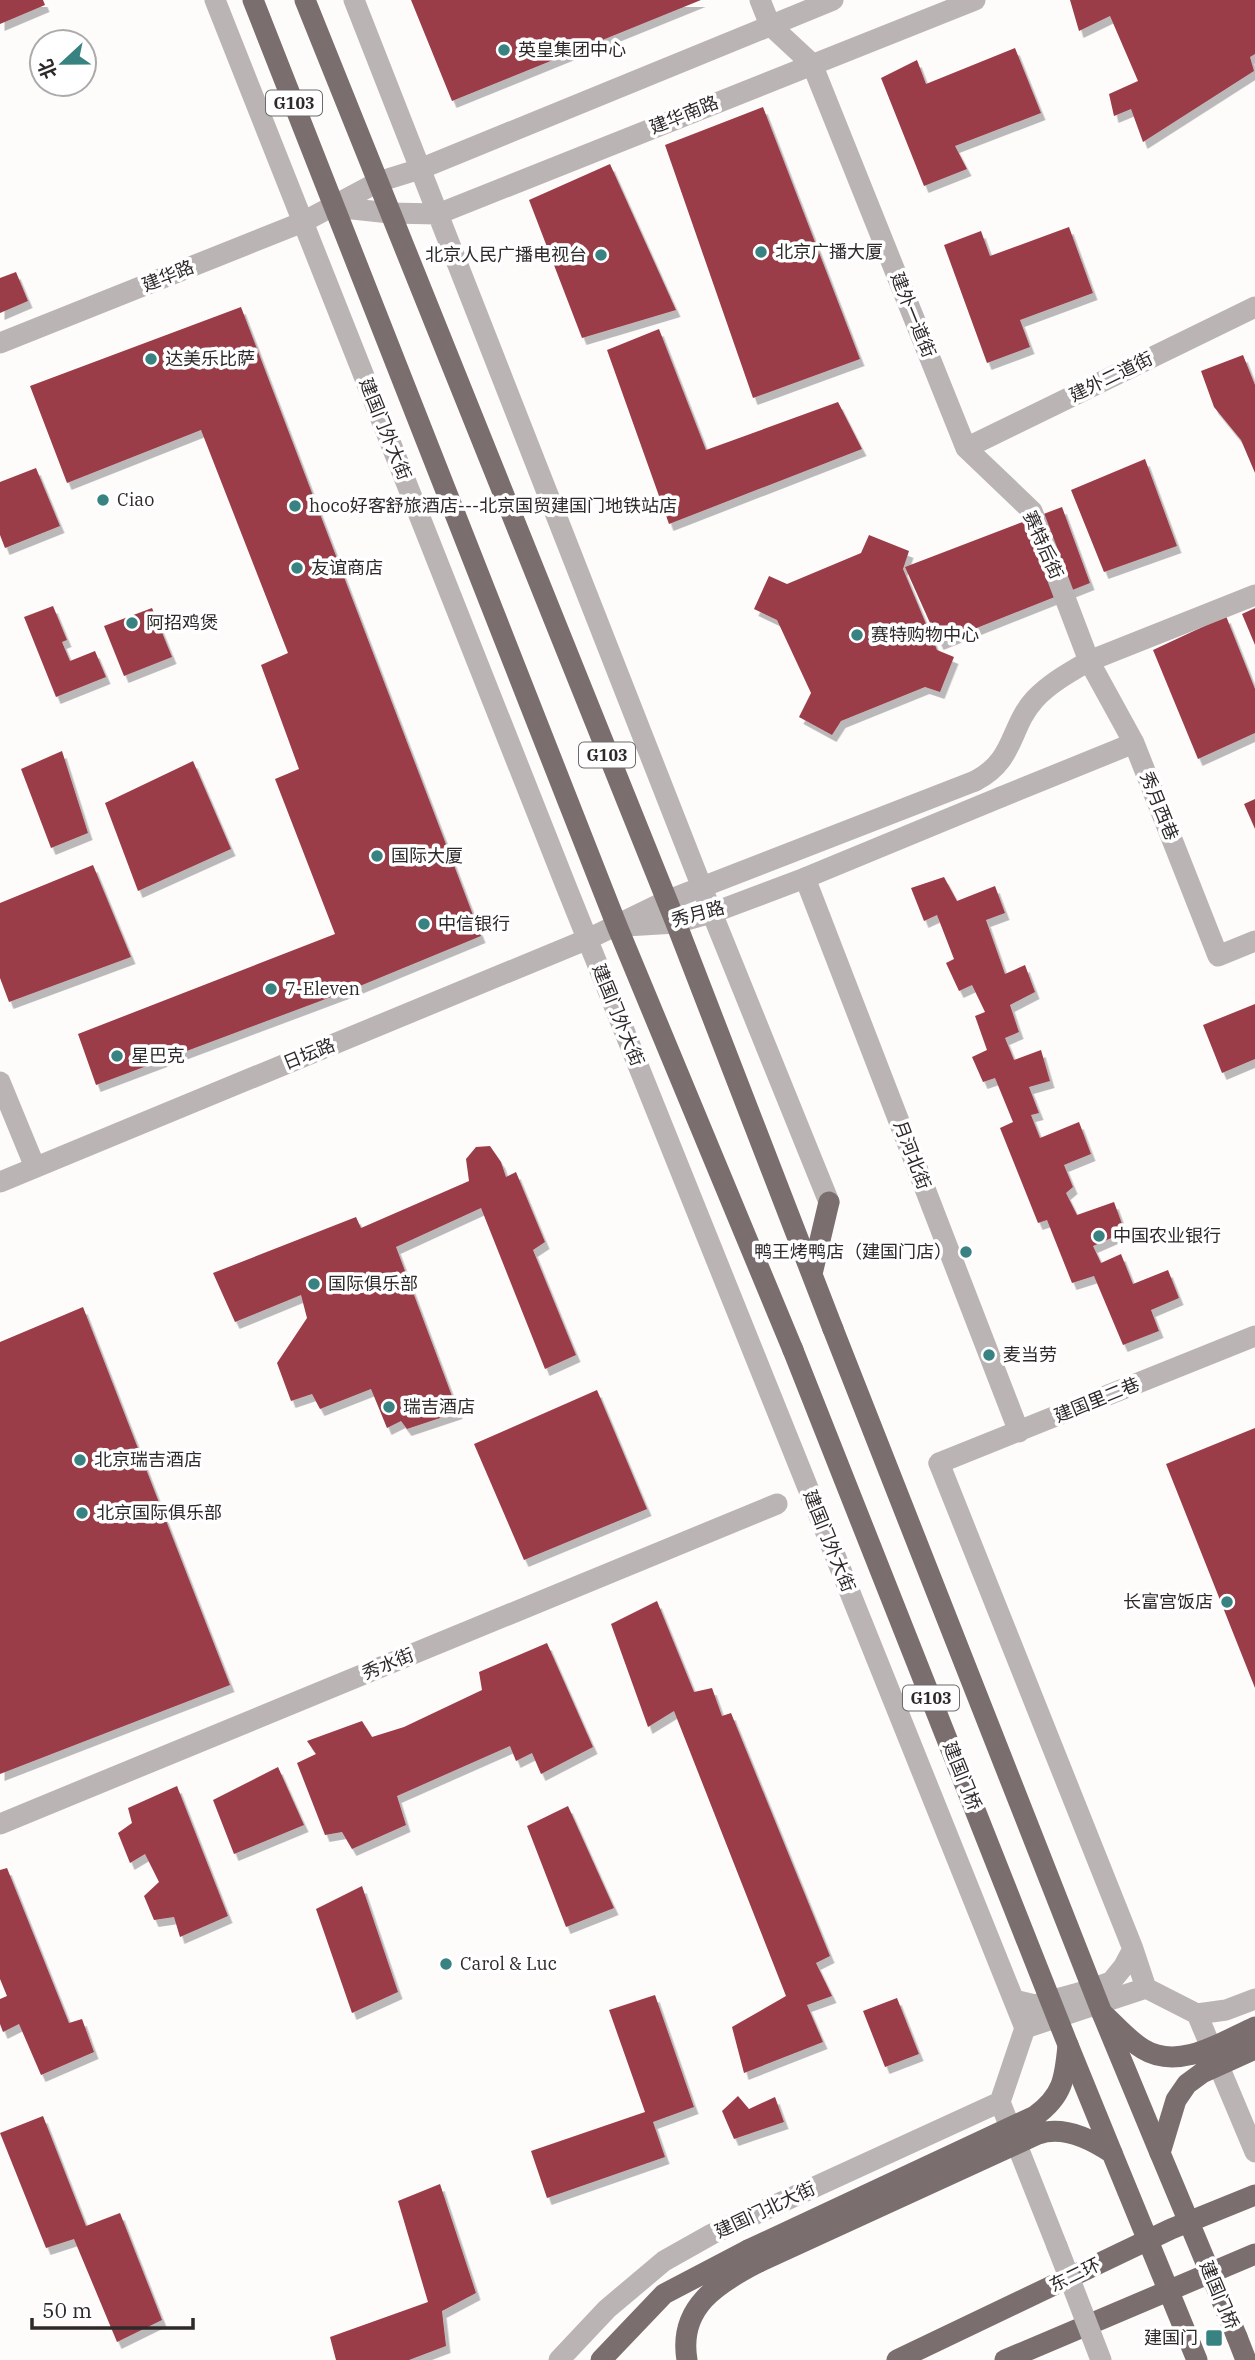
<svg xmlns="http://www.w3.org/2000/svg" width="1255" height="2360" font-family="'IBM Plex Serif','Noto Sans SC',serif">
<style>
.building{fill:#9a3d48;filter:url(#shadow)}
.lines{fill:none;stroke-linecap:round;stroke-linejoin:round}
.minor{stroke:#bbb4b4;stroke-width:21}
.tertiary{stroke:#bbb4b4;stroke-width:21}
.trunk{stroke:#7a6e6e;stroke-width:21}
.tertiary-bridge{stroke:#bbb4b4;stroke-width:21}
.trunk-bridge{stroke:#7a6e6e;stroke-width:21}
.poi-dot{fill:#398282;stroke:#fff;stroke-width:2.5}
.labels{text-anchor:middle;stroke-width:7;stroke-linejoin:round;paint-order:stroke}
.shield{fill:#fff;stroke:#6d6a6a;stroke-width:2}
.shield-label{font-size:16px;font-weight:bold;fill:#2f2a2a}
.poi-label{font-size:18px;fill:#2f2a2a;stroke:#fff;text-anchor:start}
.street-label{font-size:18px;fill:#2f2a2a;stroke:#fff}
</style>
<defs>
<filter id="shadow"><feDropShadow dx="4.5" dy="7" stdDeviation="0" flood-color="#0004"/></filter>
</defs>
<rect width="100%" height="100%" fill="#fefbfb"/>
<!-- building -->
<path class="building" d="M0 0H43L45 5 0 24Z
M411 0H701L452 101Z
M1070 0H1255V54L1250 57 1254 71 1143 142 1131 109 1114 116 1109 94 1138 81 1110 16 1079 31Z
M1015 48 1041 113 955 146 967 169 924 186 881 78 917 60 926 84Z
M763 107 860 359 753 398 665 145Z
M610 164 676 310 582 338 529 200Z
M1069 227 1093 293 1020 320 1030 347 987 363 944 245 981 231 990 256Z
M16 272 28 301 0 313V278Z
M241 307 481 936 355 988 96 1085 78 1034 335 934 275 779 299 769 261 665 288 653 201 430 67 483 30 386Z
M659 329 706 450 838 402 862 449 669 524 607 350Z
M1243 355 1255 385V473L1241 440 1214 407 1201 371Z
M1145 459 1177 546 1104 572 1071 490Z
M36 468 60 526 5 548 0 535V482Z
M1062 507 1090 583 939 643 905 567Z
M869 535 909 551 903 569 937 650 954 657 940 692 925 687 841 721 832 735 799 717 811 693 777 620 754 609 769 576 787 584 861 553Z
M53 606 67 640 62 642 70 661 95 651 106 677 56 697 24 617Z
M152 608 172 657 124 676 104 626Z
M1255 608V645L1242 614Z
M1226 616 1255 689V733L1198 759 1153 650Z
M62 751 88 833 51 848 21 769Z
M193 761 231 849 138 891 105 803Z
M1255 799V829L1244 804Z
M93 865 131 957 9 1002 0 978V903Z
M944 877 957 901 995 886 1005 913 986 920 1005 974 1025 965 1035 992 1010 1005 1019 1032 1005 1038 1014 1060 1041 1050 1050 1081 1029 1087 1039 1113 1031 1115 1040 1138 1079 1122 1091 1154 1064 1165 1073 1187 1066 1193 1077 1215 1114 1202 1125 1232 1093 1246 1101 1263 1121 1254 1133 1284 1168 1270 1179 1298 1151 1310 1159 1331 1123 1345 1094 1276 1072 1283 1047 1220 1038 1223 1000 1128 1013 1122 995 1078 983 1082 972 1057 987 1050 975 1016 985 1012 972 985 959 991 946 963 954 959 937 915 924 921 911 888Z
M1255 1004V1059L1222 1073 1203 1025Z
M490 1146 501 1162 506 1177 516 1172 545 1242 533 1250 576 1355 545 1369 481 1208 396 1247 458 1412 407 1429 401 1421 387 1428 371 1389 320 1409 312 1394 291 1401 277 1363 307 1318 301 1295 235 1322 213 1273 356 1217 361 1228 469 1181 466 1159 476 1147Z
M83 1307 230 1685 0 1774V1342Z
M597 1390 647 1509 524 1560 474 1444Z
M1255 1428V1688L1166 1464Z
M657 1601 694 1692 712 1688 722 1716 731 1713 830 1956 816 1963 832 1996 807 2005 823 2042 744 2073 732 2027 786 1996 674 1711 648 1727 611 1624Z
M547 1643 593 1747 541 1774 532 1753 516 1761 510 1746 397 1796 406 1825 352 1849 342 1832 325 1835 297 1763 316 1754 307 1741 362 1721 372 1737 404 1727 482 1690 479 1672Z
M278 1767 304 1825 234 1854 213 1800Z
M177 1786 228 1916 180 1937 174 1917 154 1920 144 1896 159 1882 145 1854 130 1863 118 1833 132 1823 128 1808Z
M568 1806 614 1908 566 1927 527 1826Z
M7 1868 69 2023 82 2019 94 2052 41 2075 19 2024 3 2032 0 2024V1999L7 1996 0 1979V1870Z
M362 1886 398 1992 352 2013 316 1909Z
M655 1995 694 2107 653 2122 665 2157 547 2198 531 2151 645 2112 609 2010Z
M897 1998 919 2054 885 2067 863 2011Z
M738 2096 749 2109 775 2097 784 2122 734 2139 722 2111Z
M43 2116 86 2226 120 2213 162 2320 117 2342 74 2239 46 2248 0 2133Z
M440 2184 476 2293 442 2311 446 2346 409 2360H336L330 2337 428 2302 398 2201Z"/>
<g class="lines">
<!-- minor -->
<path class="minor" d="M760 0 770 25 812 64 966 448 1032 511 1089 661 1134 743 1218 956 1255 941
M966 448 1255 307
M975 781C1016 760 1009 727 1035 699 1050 683 1070 672 1089 661L1255 595
M1001 797 1134 743
M805 878 1019 1432
M0 1082 35 1167
M939 1463 1255 1336
M0 1824 777 1504"/>
<!-- tertiary -->
<path class="tertiary" d="M215 0 566 886 1025 2028
M354 0 712 913 829 1202
M334 207 390 213 438 214 975 0
M0 343 303 222 378 182 420 169 833 0
M626 926 676 923 712 913 805 878 1001 797
M0 1182 588 939 666 901 975 781
M939 1463 1133 1949 1146 1988
M1014 2000 1035 2005 1079 1993 1111 1982 1124 1966 1133 1949
M1197 2014 1226 2010 1255 1999
M1025 2028 1146 1988 1197 2014 1255 2152
M1025 2028 1000 2102 1057 2246
M559 2360 607 2309 664 2261 712 2234 1000 2102"/>
<!-- trunk -->
<path class="trunk" d="M253 0 617 926 793 1350
M305 0 676 923 833 1329
M812 1274 829 1202
M1102 2013 1160 2153
M1068 2045 1112 2153
M1237 2337 1246 2360
M601 2360 664 2294 748 2250
M687 2360C678 2307 718 2283 759 2262
M897 2360 1171 2229 1255 2195
M1005 2360 1255 2254"/>
<!-- tertiary-bridge -->
<path class="tertiary-bridge" d="M1057 2246 1101 2360"/>
<!-- trunk-bridge -->
<path class="trunk-bridge" d="M833 1329 1102 2013C1115 2024 1128 2040 1143 2049 1179 2071 1222 2042 1255 2027
M748 2250 1035 2116C1063 2096 1065 2078 1068 2045L793 1350
M759 2262 1038 2134C1063 2125 1091 2139 1112 2153L1197 2360
M1237 2337 1160 2153 1176 2100 1187 2084 1202 2073 1255 2049"/>
</g>
<!-- markers -->
<g class="poi-dot">
<circle cx="504" cy="50" r="7"/>
<circle cx="761" cy="252" r="7"/>
<circle cx="601" cy="255" r="7"/>
<circle cx="151" cy="359" r="7"/>
<circle cx="103" cy="500" r="7"/>
<circle cx="295" cy="506" r="7"/>
<circle cx="297" cy="568" r="7"/>
<circle cx="132" cy="623" r="7"/>
<circle cx="857" cy="635" r="7"/>
<circle cx="377" cy="856" r="7"/>
<circle cx="424" cy="924" r="7"/>
<circle cx="271" cy="989" r="7"/>
<circle cx="117" cy="1056" r="7"/>
<circle cx="1099" cy="1236" r="7"/>
<circle cx="966" cy="1252" r="7"/>
<circle cx="314" cy="1284" r="7"/>
<circle cx="989" cy="1355" r="7"/>
<circle cx="389" cy="1407" r="7"/>
<circle cx="80" cy="1460" r="7"/>
<circle cx="82" cy="1513" r="7"/>
<circle cx="1227" cy="1602" r="7"/>
<circle cx="446" cy="1964" r="7"/>
<rect x="1205" y="2329" width="18" height="18" rx="3.5"/>
</g>
<g class="labels">
<!-- shield labels -->
<g class="shield">
<rect x="266" y="90.5" width="56" height="25" rx="5"/>
<rect x="579" y="742.5" width="56" height="25" rx="5"/>
<rect x="903" y="1685.5" width="56" height="25" rx="5"/>
</g>
<g class="shield-label">
<text x="294" y="109">G103</text>
<text x="607" y="761">G103</text>
<text x="931" y="1704">G103</text>
</g>
<!-- poi labels -->
<g class="poi-label">
<text x="518" y="56">英皇集团中心</text>
<text x="775" y="258">北京广播大厦</text>
<text x="587" y="261" text-anchor="end">北京人民广播电视台</text>
<text x="165" y="365">达美乐比萨</text>
<text x="117" y="506">Ciao</text>
<text x="309" y="512">hoco好客舒旅酒店---北京国贸建国门地铁站店</text>
<text x="311" y="574">友谊商店</text>
<text x="146" y="629">阿招鸡煲</text>
<text x="871" y="641">赛特购物中心</text>
<text x="391" y="862">国际大厦</text>
<text x="438" y="930">中信银行</text>
<text x="285" y="995">7-Eleven</text>
<text x="131" y="1062">星巴克</text>
<text x="1113" y="1242">中国农业银行</text>
<text x="952" y="1258" text-anchor="end">鸭王烤鸭店（建国门店）</text>
<text x="328" y="1290">国际俱乐部</text>
<text x="1003" y="1361">麦当劳</text>
<text x="403" y="1413">瑞吉酒店</text>
<text x="94" y="1466">北京瑞吉酒店</text>
<text x="96" y="1519">北京国际俱乐部</text>
<text x="1213" y="1608" text-anchor="end">长富宫饭店</text>
<text x="460" y="1970">Carol &amp; Luc</text>
<text x="1198" y="2344" text-anchor="end">建国门</text>
</g>
<!-- street labels -->
<g class="street-label">
<text transform="translate(684 115) rotate(-22)" y="6">建华南路</text>
<text transform="translate(168 276) rotate(-22)" y="6">建华路</text>
<text transform="translate(913 315) rotate(68)" y="6">建外一道街</text>
<text transform="translate(1111 377) rotate(-26)" y="6">建外二道街</text>
<text transform="translate(385 429) rotate(68)" y="6">建国门外大街</text>
<text transform="translate(1043 545) rotate(66)" y="6">赛特后街</text>
<text transform="translate(1159 806) rotate(68)" y="6">秀月西巷</text>
<text transform="translate(698 914) rotate(-15)" y="6">秀月路</text>
<text transform="translate(618 1015) rotate(68)" y="6">建国门外大街</text>
<text transform="translate(309 1054) rotate(-22)" y="6">日坛路</text>
<text transform="translate(912 1155) rotate(69)" y="6">月河北街</text>
<text transform="translate(1097 1400) rotate(-22)" y="6">建国里二巷</text>
<text transform="translate(829 1541) rotate(68)" y="6">建国门外大街</text>
<text transform="translate(388 1664) rotate(-22)" y="6">秀水街</text>
<text transform="translate(962 1776) rotate(68)" y="6">建国门桥</text>
<text transform="translate(765 2210) rotate(-25)" y="6">建国门北大街</text>
<text transform="translate(1075 2275) rotate(-26)" y="6">东二环</text>
<text transform="translate(1219 2295) rotate(67)" y="6">建国门桥</text>
</g>
</g>
<!-- north arrow -->
<g transform="translate(63 63) rotate(248)"><circle r="33" fill="#ffffff" stroke="#acaaaa" stroke-width="2"/>
<path d="M0-5L12 26L0 18L-12 26Z" fill="#398282"/>
<text y="-10" font-size="19" font-weight="bold" text-anchor="middle" fill="#2f2a2a">北</text>
</g>
<!-- scale -->
<path d="M32 2318v10h161v-10" fill="none" stroke="#2f2a2a" stroke-width="3.5"/>
<text x="42" y="2318" font-size="21" fill="#2f2a2a" stroke="#ffffff" stroke-width="5" paint-order="stroke">50 m</text>
</svg>
